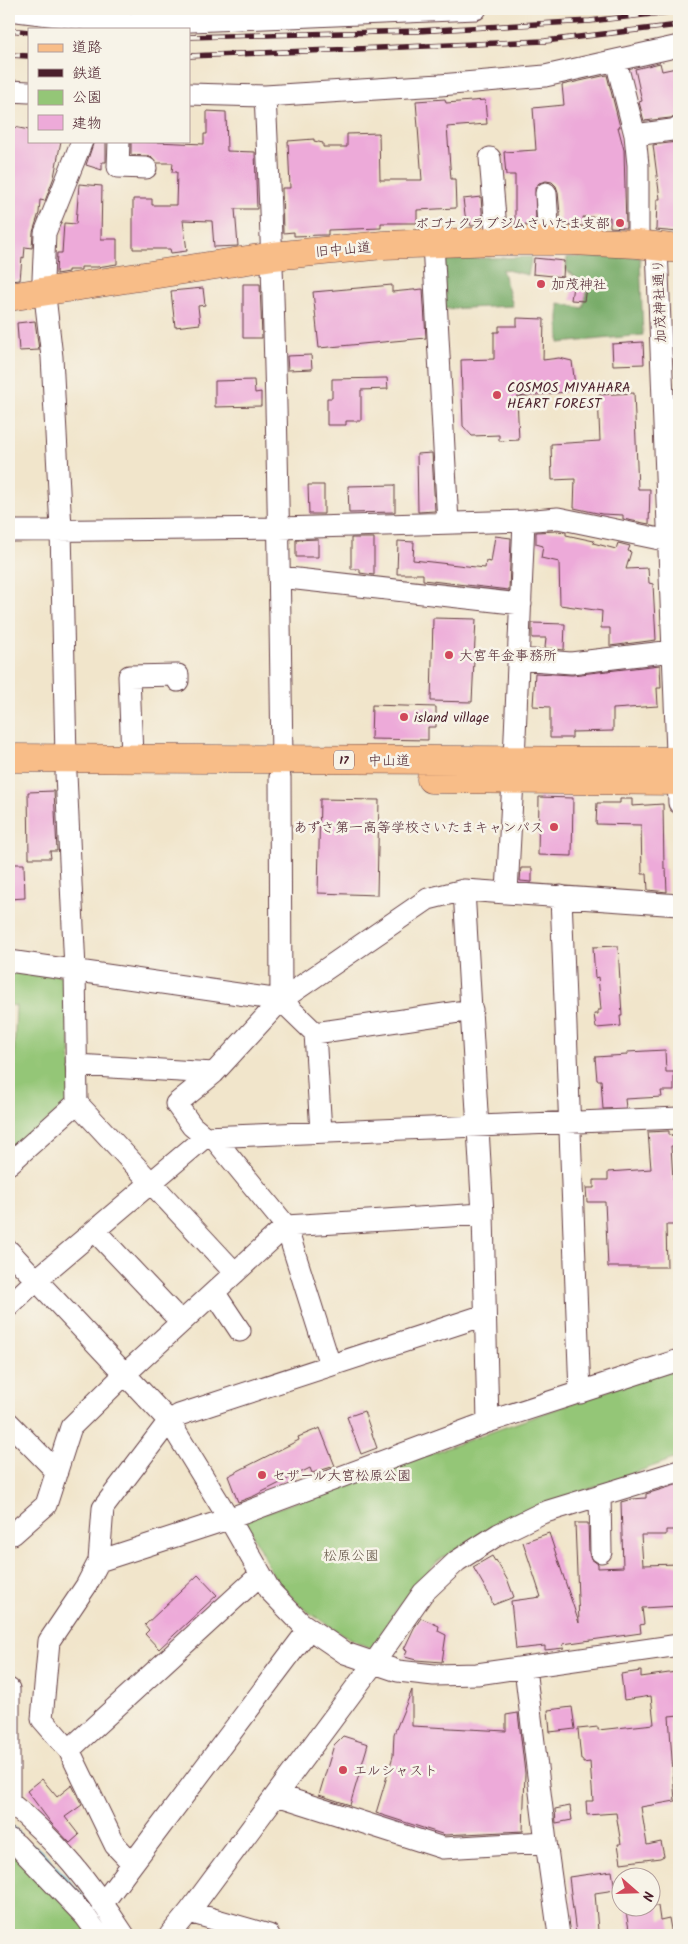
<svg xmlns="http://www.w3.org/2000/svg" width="688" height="1944" font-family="Kalam,'Klee One',sans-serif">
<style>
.green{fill:#94c677;stroke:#6f7251}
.forest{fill:#77ab68;stroke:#60654a}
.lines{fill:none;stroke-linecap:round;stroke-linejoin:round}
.stream{stroke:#53b5d2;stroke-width:5}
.building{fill:#edaad9}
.minor-casing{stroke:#633d43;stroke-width:23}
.major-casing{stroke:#633d43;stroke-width:29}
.highway-casing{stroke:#633d43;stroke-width:29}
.minor{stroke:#fff;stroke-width:21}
.major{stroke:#f8bd88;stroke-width:28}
.highway{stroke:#f8bd88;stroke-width:28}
.rail-casing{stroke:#4a1f2b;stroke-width:5.5}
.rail{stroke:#f7f3e8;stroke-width:4;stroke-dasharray:11;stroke-linecap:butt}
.poi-dot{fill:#d1495b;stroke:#f7f3e8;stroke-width:2}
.labels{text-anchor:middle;stroke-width:5;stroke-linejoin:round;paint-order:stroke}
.shield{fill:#f7f3e8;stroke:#7e5f64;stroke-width:1}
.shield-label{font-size:12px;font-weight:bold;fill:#4a1f2b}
.poi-label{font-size:14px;fill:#4a1f2b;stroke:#f7f3e8;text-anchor:start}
.street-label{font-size:14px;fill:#4a1f2b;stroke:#f7f3e8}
.park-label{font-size:14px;fill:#605142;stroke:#f7f3e8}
</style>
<rect width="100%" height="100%" fill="#f7f3e8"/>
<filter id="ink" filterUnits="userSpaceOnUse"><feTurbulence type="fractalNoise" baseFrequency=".02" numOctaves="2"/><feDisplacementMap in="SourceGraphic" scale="10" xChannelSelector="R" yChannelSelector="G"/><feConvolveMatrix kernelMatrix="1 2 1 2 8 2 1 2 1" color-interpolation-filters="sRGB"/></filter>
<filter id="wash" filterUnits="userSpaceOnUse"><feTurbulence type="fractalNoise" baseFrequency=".0096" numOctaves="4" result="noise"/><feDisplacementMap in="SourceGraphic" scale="20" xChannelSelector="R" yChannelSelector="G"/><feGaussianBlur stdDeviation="1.12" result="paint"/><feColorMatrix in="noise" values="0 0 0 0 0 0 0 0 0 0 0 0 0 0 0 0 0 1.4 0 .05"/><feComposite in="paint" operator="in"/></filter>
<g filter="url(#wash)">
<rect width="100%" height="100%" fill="#f1e5cb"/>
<!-- green -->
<path class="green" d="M9 967 63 976 68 982 72 1098 9 1157V1078L14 1056 16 1006 9 1005Z
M679 1365V1457L541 1506 493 1526 438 1561 398 1607 371 1649 338 1632 304 1609 276 1581 245 1520Z
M9 1844 95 1935H9Z"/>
<!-- forest -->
<path class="forest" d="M532 257 528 275 502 269 513 306 442 309 439 259Z
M567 257H640L643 335 559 343V303L583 308 588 286 566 270Z"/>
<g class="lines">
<!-- stream -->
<path class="stream" d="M9 1826 18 1834
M32 1846 46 1858 93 1910
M105 1927 111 1935"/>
</g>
<g id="blocks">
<!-- building -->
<path class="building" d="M660 63 662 71 676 68 679 83V117L644 121 639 102 642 101 635 69Z
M607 75 620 127H618L624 150 626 228 610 227V217H583L584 226 561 225 558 192 556 186 552 182 546 181 539 183 535 188 536 225H515V175H506L504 152 536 150 533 108 564 105 562 85Z
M445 99 446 103 485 100 487 124 447 127 451 179H455L456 208 417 210V223H381V228L328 230V235H322L294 236V232L283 233 282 188H290L288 141 314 139V141L323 143V147H347V134L379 133 380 180H422L416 101Z
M207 111 226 112 227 151 255 152 257 209H235L238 246 214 247 212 221 183 220 187 251 171 253 170 249H133V199H152V205H176L177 172H172L173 163H157L153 158 147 156 131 155V141L204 144V134H207Z
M9 126 29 130V141H61L54 177 45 201 40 200 39 213 33 232 32 248 25 247 24 258 22 257 20 280 9 281Z
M94 141H106V162H102V170L86 165Z
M677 142 679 166 678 232 656 230 657 199H660L653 145Z
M79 184 102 186 101 239H117V264L97 267H81V270H68V272L56 274 57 253H62L64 223 76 224Z
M481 197 483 225 471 226 470 222H466L463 199Z
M534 258 564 261 563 277 533 274Z
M243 284H260L262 338H243Z
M392 285V292L423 289 426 338 319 348 313 292Z
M573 286 586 288 584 301 571 300Z
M203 288 205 305 198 306 200 324 175 327 171 291Z
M517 318 544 319 543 360 559 358 572 361 575 386 566 392 517 397 519 440 499 441V435L472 436 463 426 461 360 494 359V332H499V326H517Z
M35 321 39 350 19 351 17 323Z
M643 342 644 364 613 365 612 344Z
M311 355 312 369 288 370 287 356Z
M387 378 388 389 361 390V421H346V425H327V398H332V379Z
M254 380 255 393 261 392V406L215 407V381Z
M634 393 638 489H650L649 524 623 519V515L602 514 574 508 575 479 552 480 551 444 600 441 598 395Z
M432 453 435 511 418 512 417 454Z
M308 485H324V514H309Z
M395 485V512L349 513 348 486Z
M557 531 566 532V535L594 541 593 543 616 549 618 543 630 546 628 551 631 552 626 569 648 568 649 583 653 584 656 640 610 646V628H601L602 611 560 605 559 562 541 558 543 546 536 544V532Z
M495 536 511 538 509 590 423 580V574H397L398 541 414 542 413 560 485 568 486 561 491 562Z
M351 538H374V575L360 573V569H351Z
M318 539V557H296V540Z
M433 618 476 619 472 702 431 701Z
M532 623 565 624 564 650 545 648 546 638H532Z
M660 665 661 688H657L658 706 613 709V731L572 732V738H550V707L533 706 535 673 572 675Z
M372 705 436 707V727H428V740L371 739Z
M54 791 57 851H50L51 858H29L28 792Z
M539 797 573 798 572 856 538 855Z
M320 799 379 800 377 895 318 893Z
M620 799H632V806L663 804 664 869H666L667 892 648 890 647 874H642L641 825 596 824 597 803H620Z
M9 864H24L25 898 9 899Z
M521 868H532V882L520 881Z
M618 946 622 1016H620L621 1026 596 1028 594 1014H598V1010H601L598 977 595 978 593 947Z
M665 1050 666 1072H674V1091H661L662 1097 625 1099 626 1108 603 1109 601 1080H597L595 1057 627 1055V1052Z
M669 1131V1135L679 1137V1146H671L673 1179H676L678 1207H679V1225H666L667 1267H608L605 1202H587L586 1188H594V1180H608V1172L651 1169 648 1132Z
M364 1411 377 1448 361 1454 347 1417Z
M320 1428 335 1466 312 1473 310 1468 254 1496 238 1502 228 1476 299 1440 298 1437Z
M679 1484V1530H666V1535H641L643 1565 679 1564V1606L642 1608 644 1624 640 1625 641 1633 563 1644 564 1648 545 1650V1646L516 1649 511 1601 541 1597 523 1542 549 1533 579 1623 575 1523H588L589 1553 591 1559 598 1564V1568L623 1567 621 1502 632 1499 646 1498V1494Z
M492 1556 495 1561 496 1560 508 1581 514 1597 493 1605 490 1596 473 1567Z
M198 1575 217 1595 159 1649 145 1634 149 1630 145 1625Z
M421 1618 439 1626 438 1631 446 1635 442 1662 416 1660 405 1657 407 1650 404 1649 414 1628Z
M641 1671V1677L676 1672 679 1715 669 1716 675 1801 641 1807 647 1845 661 1842 664 1856 660 1858 621 1863 618 1844H621L616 1813 587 1815 586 1801H593L590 1762 583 1763V1760H581L578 1729 598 1727V1730L654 1724 651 1696 624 1700 621 1674Z
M412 1690V1726L506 1731V1715L518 1713 525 1773 523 1831 445 1835 376 1813 393 1756 394 1734Z
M572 1707 575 1729 550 1732 548 1710Z
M343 1736 368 1744 350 1805 319 1795 334 1745Z
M42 1779 57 1797 72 1785 82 1805 65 1817 79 1835 70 1843 51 1823 27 1791Z
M570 1806 572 1820 556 1823 555 1809Z
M612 1871 615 1890 595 1893 598 1931 576 1934 569 1877Z
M625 1906H658L660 1920 669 1918 672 1935H630Z"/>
</g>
</g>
<g filter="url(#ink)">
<use href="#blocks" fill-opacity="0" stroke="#633d43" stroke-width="1"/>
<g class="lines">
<defs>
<path id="minor" d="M9 10 122 24 476 9
M616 61 635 135 638 165V244
M9 91 29 92
M189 94 265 96 440 85 545 76 679 46
M265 96C276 317 279 538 282 760
M635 135 679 129
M119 141 118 167 146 168
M490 158 497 241
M546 193 549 241
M433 243 448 523
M657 248 679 803
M9 531 280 528 524 521 558 518 679 543
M279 577 521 604
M519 659 571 663 673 651H679
M132 757 129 676 178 675V681
M66 759 61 529 52 357 43 279 45 233 82 141
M514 760 524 521
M66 774 75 970 77 1103 235 1273
M280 777 281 1000
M464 890 483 1214 488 1422
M507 892 513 780
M561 896 580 1393
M9 961 281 1000 315 1033 321 1132
M315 1033 472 1010
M76 1065 214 1073 281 1000 428 899 464 890 679 905
M205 1137 192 1126 176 1104 214 1073
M213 1137 286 1226 330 1365
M9 1164 77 1103
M95 1231 181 1322
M9 1251 169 1421 234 1527 271 1592 301 1623 345 1653 398 1671 434 1675 477 1674 679 1645
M214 1292 240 1331
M9 1306 36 1280 205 1137 679 1118
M9 1423 57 1472
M600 1495 601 1552
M13 1534 46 1505 71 1427 125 1374 286 1226 483 1214
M99 1561 228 1519 488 1422 679 1360
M525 1668 546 1842 559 1935
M9 1689V1805
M69 1750 261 1574
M277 1795 443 1848 546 1842
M9 1802C56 1839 92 1886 124 1935
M9 1839 17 1845 85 1916 99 1935
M132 1863 115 1845 69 1750 42 1719 49 1641 86 1586 99 1561 103 1508 169 1421 179 1415 485 1315
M103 1903 309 1629
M189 1912 269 1935
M170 1935 189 1912 374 1663 423 1593 457 1561 499 1534 542 1513 679 1471"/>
<path id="major" d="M9 297 273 256 383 245 497 241H571L638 244 679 249"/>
<path id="highway" d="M9 758 679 761
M431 779 679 781"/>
</defs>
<!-- minor casing -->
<use href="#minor" class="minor-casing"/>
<!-- major casing -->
<use href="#major" class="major-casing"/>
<!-- highway casing -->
<use href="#highway" class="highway-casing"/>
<!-- minor -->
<use href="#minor" class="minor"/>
<!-- major -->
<use href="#major" class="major"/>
<!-- highway -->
<use href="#highway" class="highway"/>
<defs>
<path id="rail" d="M9 30 29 32
M189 37 418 31 590 21 679 11
M9 55 29 56
M189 56 545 41 679 25"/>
</defs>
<!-- rail casing -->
<use href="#rail" class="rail-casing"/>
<!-- rail -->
<use href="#rail" class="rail"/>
</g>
</g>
<!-- markers -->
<g class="poi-dot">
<circle cx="620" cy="223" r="5"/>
<circle cx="541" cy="284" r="5"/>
<circle cx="497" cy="395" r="5"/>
<circle cx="449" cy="655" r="5"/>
<circle cx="404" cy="717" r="5"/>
<circle cx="554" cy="827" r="5"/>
<circle cx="262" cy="1475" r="5"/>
<circle cx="343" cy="1770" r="5"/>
</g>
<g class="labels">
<!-- shield labels -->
<rect class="shield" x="334" y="750.5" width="20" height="19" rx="4"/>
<g class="shield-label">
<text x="344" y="764">17</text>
</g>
<!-- poi labels -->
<g class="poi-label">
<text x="610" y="228" text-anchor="end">ポゴナクラブジムさいたま支部</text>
<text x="551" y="289">加茂神社</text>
<text x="507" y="392">COSMOS MIYAHARA<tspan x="507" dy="16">HEART FOREST</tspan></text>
<text x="459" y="660">大宮年金事務所</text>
<text x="414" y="722">island village</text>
<text x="544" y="832" text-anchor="end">あずさ第一高等学校さいたまキャンパス</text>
<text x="272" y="1480">セザール大宮松原公園</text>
<text x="353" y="1775">エルシャスト</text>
</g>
<!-- street labels -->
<g class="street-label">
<text transform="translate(343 249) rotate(-5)" y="5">旧中山道</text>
<text transform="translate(659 301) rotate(-92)" y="5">加茂神社通り</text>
<text x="389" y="765">中山道</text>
</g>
<!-- park labels -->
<g class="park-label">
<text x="351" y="1560">松原公園</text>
</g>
</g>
<!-- margin -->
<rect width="688" height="1944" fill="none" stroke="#f7f3e8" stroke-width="30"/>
<!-- legend -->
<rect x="28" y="28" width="162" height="115" fill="#f7f3e8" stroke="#b29e9c"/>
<rect x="38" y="44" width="25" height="8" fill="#f8bd88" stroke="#b29e9c"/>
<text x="72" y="52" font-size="15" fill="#4a1f2b">道路</text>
<rect x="38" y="69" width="25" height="8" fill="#4a1f2b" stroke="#b29e9c"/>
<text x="72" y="78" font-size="15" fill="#4a1f2b">鉄道</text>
<rect x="38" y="90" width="25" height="15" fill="#94c677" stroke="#b29e9c"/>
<text x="72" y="102" font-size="15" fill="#4a1f2b">公園</text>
<rect x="38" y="115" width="25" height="15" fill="#edaad9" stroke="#b29e9c"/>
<text x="72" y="128" font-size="15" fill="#4a1f2b">建物</text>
<!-- north arrow -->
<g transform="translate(636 1892) rotate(110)"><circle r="24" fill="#f7f3e8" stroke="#b29e9c"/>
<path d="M0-4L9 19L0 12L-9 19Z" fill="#d1495b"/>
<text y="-8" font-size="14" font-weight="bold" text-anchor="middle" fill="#4a1f2b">N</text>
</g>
</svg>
